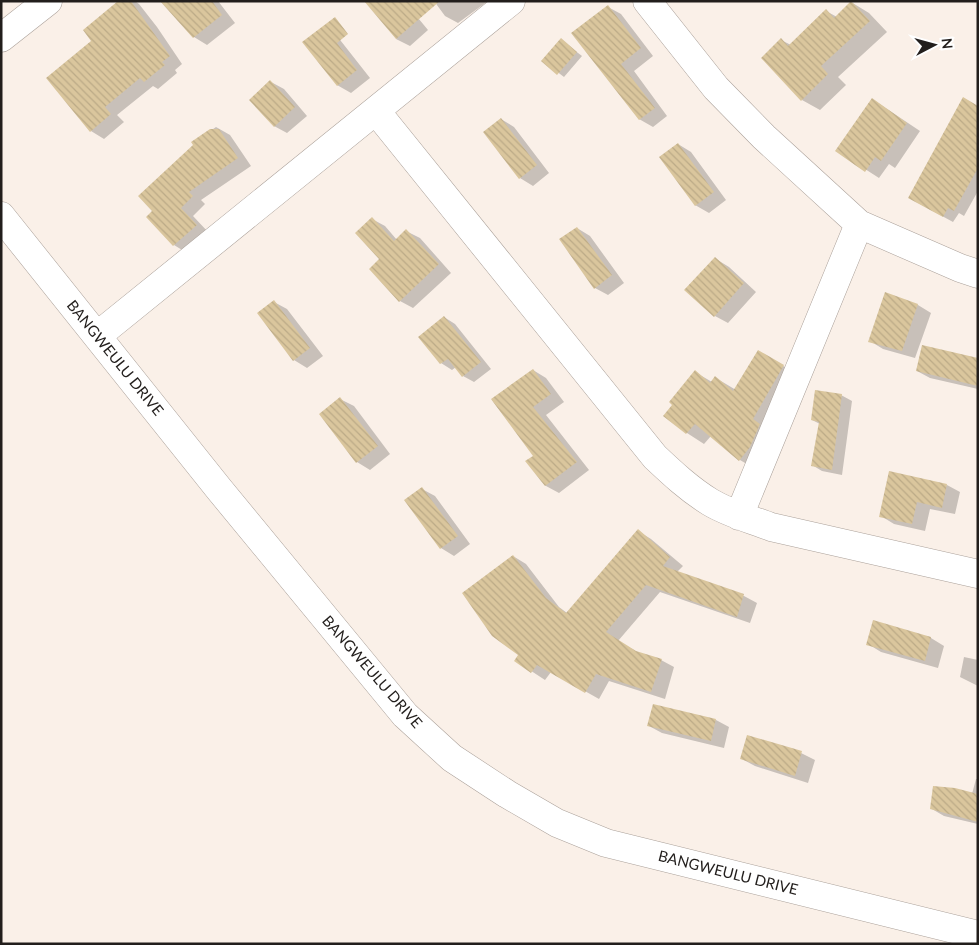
<svg xmlns="http://www.w3.org/2000/svg" width="979" height="945" font-family="Lato,sans-serif">
<style>
.shadow{fill:#0003}
.building{fill:url(#building-back-hatch)}
.lines{fill:none;stroke-linecap:round;stroke-linejoin:round}
.minor-casing{stroke:#aba19a;stroke-width:29}
.minor{stroke:#fff;stroke-width:28}
.labels{text-anchor:middle;stroke-width:5;stroke-linejoin:round;paint-order:stroke}
.street-label{font-size:15px;fill:#221e1c;stroke:#fff}
</style>
<defs>
<pattern id="building-back-hatch" width="6" height="6" patternUnits="userSpaceOnUse" patternTransform="scale(1.25)"><rect width="6" height="6" fill="#dac69d"/><path d="M-1 5l2 2M0 0l6 6M5-1l2 2" fill="none" stroke="#bbaa87"/></pattern>
</defs>
<rect width="100%" height="100%" fill="#faf0e8"/>
<!-- shadow -->
<path class="shadow" d="M120 1H135L139 4 157 27 182 64 175 70 177 73 158 89 153 86 117 115 124 122 104 139 91 131 48 78 93 41Z
M181 1H218L235 23 207 45 194 37Z
M404 1 428 30 410 46 396 39Z
M434 1H488L458 23 445 16Z
M851 2 869 13 887 32 838 77 846 85 820 110 802 100 781 40 791 45 826 11 837 17Z
M608 7 621 14 653 56 634 71 667 116 653 127 639 119 573 34Z
M337 36 370 78 351 93 337 85Z
M561 40 582 56 564 77 543 61Z
M271 82 284 89 307 116 287 133 274 126Z
M872 99 920 131 895 168 889 164 879 178 837 151Z
M978 111V191L964 216 959 213 953 222 909 198Z
M501 119 514 127 549 173 533 186 520 178Z
M216 127 230 135 251 166 201 200 205 204 193 216 209 233 187 253 174 245 148 217 154 211 195 145 193 143Z
M678 144 691 152 726 200 709 213 695 205Z
M372 219 385 226 397 240 406 231 420 238 451 273 413 308 400 301 381 259Z
M577 228 590 236 624 283 608 295 595 288Z
M716 259 729 267 756 292 728 323 715 316Z
M886 294 918 305 931 313 915 358 883 349 870 341Z
M274 302 287 309 323 356 307 368 294 360Z
M444 317 455 324 491 369 474 382 463 376 456 367 452 370 441 363 420 337Z
M758 352 801 376 757 470 740 460 711 436 704 444 687 433 665 416 695 372 712 382 716 378 736 390Z
M978 359V389L930 378 917 371Z
M533 370 546 378 564 402 546 415 589 470 559 493 546 486 527 462 535 456 492 400Z
M841 395 852 401 842 475 822 471 812 465 820 424 812 420Z
M340 399 354 406 390 454 370 470 357 462Z
M947 485 960 492 955 514 930 509 925 531 894 524 881 516Z
M422 489 435 496 470 544 454 556 441 548Z
M638 531 651 539 683 566 677 572 744 596 757 603 750 623 660 592 618 641 637 652 661 660 674 667 665 699 609 681 599 699 551 672 545 680 516 661 520 655 513 556 526 564 559 607 567 613Z
M874 622 931 638 944 646 938 668 881 652 868 644Z
M964 657 978 660V686L960 677Z
M716 720 729 727 724 748 662 733 649 726Z
M801 753 815 760 808 783 755 766 742 759Z
M976 779H978V824L944 816 932 809 972 794Z"/>
<!-- building -->
<path class="building" d="M118 1H131L170 56 162 62 165 65 144 82 140 78 105 107 111 114 90 132 46 78 91 41 83 30Z
M160 1H212L222 15 193 38Z
M364 1H440L396 39Z
M851 1 870 21 821 66 828 74 801 101 761 58 781 38 788 46 826 9 834 18Z
M608 5 641 48 621 64 655 108 639 120 571 33Z
M335 17 348 34 337 43 357 70 337 86 302 42Z
M561 38 577 52 557 75 541 61Z
M270 80 295 107 274 127 249 100Z
M963 97 978 106V168L954 211 948 208 943 217 908 198Z
M872 98 907 123 881 161 875 157 865 172 835 151Z
M501 118 537 165 519 179 483 132Z
M210 129H219L238 158 189 192 193 196 181 208 197 225 173 246 146 217 152 211 138 196 193 145 191 142Z
M678 143 714 192 695 206 659 157Z
M372 217 394 241 406 229 439 264 399 302 369 269 379 259 355 233Z
M577 227 612 275 594 289 559 239Z
M715 257 744 283 714 317 684 290Z
M885 292 918 304 902 351 868 342Z
M274 300 310 348 293 361 257 313Z
M444 316 481 362 462 377 448 359 440 364 418 337Z
M922 345 978 358V386L916 371Z
M758 350 784 365 753 419 760 424 750 447 739 461 695 424 686 434 663 416 672 405 669 402 695 370 710 383 715 376 733 391Z
M533 369 551 394 533 407 577 462 545 486 525 461 533 456 491 399Z
M815 390 842 394 832 470 811 466 819 422 811 420Z
M340 397 378 446 356 463 319 414Z
M889 471 947 484 942 508 917 502 912 524 879 517Z
M422 487 458 536 440 549 404 500Z
M638 529 670 557 663 566 744 594 737 617 646 585 606 632 636 651 662 659 651 692 596 674 585 693 537 665 531 673 514 661 518 655 492 636 462 593 513 555 546 598 566 613Z
M873 620 931 637 925 661 866 645Z
M653 704 716 719 711 741 647 726Z
M747 735 802 751 795 776 740 759Z
M933 786 955 788 978 794V822L930 809Z"/>
<g class="lines">
<defs>
<path id="minor" d="M647 1 716 88 764 137 859 224 960 268 978 274
M1 38 48 1
M376 111 655 457C672 473 689 489 710 502 728 513 750 519 771 527L978 574
M1 216 219 489 405 715 452 758 507 794 557 823 606 843 978 935
M97 336 511 1
M739 516 859 224"/>
</defs>
<!-- minor casing -->
<use href="#minor" class="minor-casing"/>
<!-- minor -->
<use href="#minor" class="minor"/>
</g>
<g class="labels">
<!-- street labels -->
<g class="street-label">
<text transform="translate(115 358) rotate(51)" y="5">BANGWEULU DRIVE</text>
<text transform="translate(372 672) rotate(49)" y="5">BANGWEULU DRIVE</text>
<text transform="translate(728 873) rotate(14)" y="5">BANGWEULU DRIVE</text>
</g>
</g>
<!-- border -->
<rect width="979" height="945" fill="none" stroke="#221e1c" stroke-width="5"/>
<!-- north arrow -->
<g transform="translate(934 45) rotate(84)" stroke="#ffffff" stroke-width="4" paint-order="stroke">
<path d="M0-4L9 19L0 12L-9 19Z" fill="#221e1c"/>
<text y="-8" font-size="14" font-weight="bold" text-anchor="middle" fill="#221e1c">N</text>
</g>
</svg>
